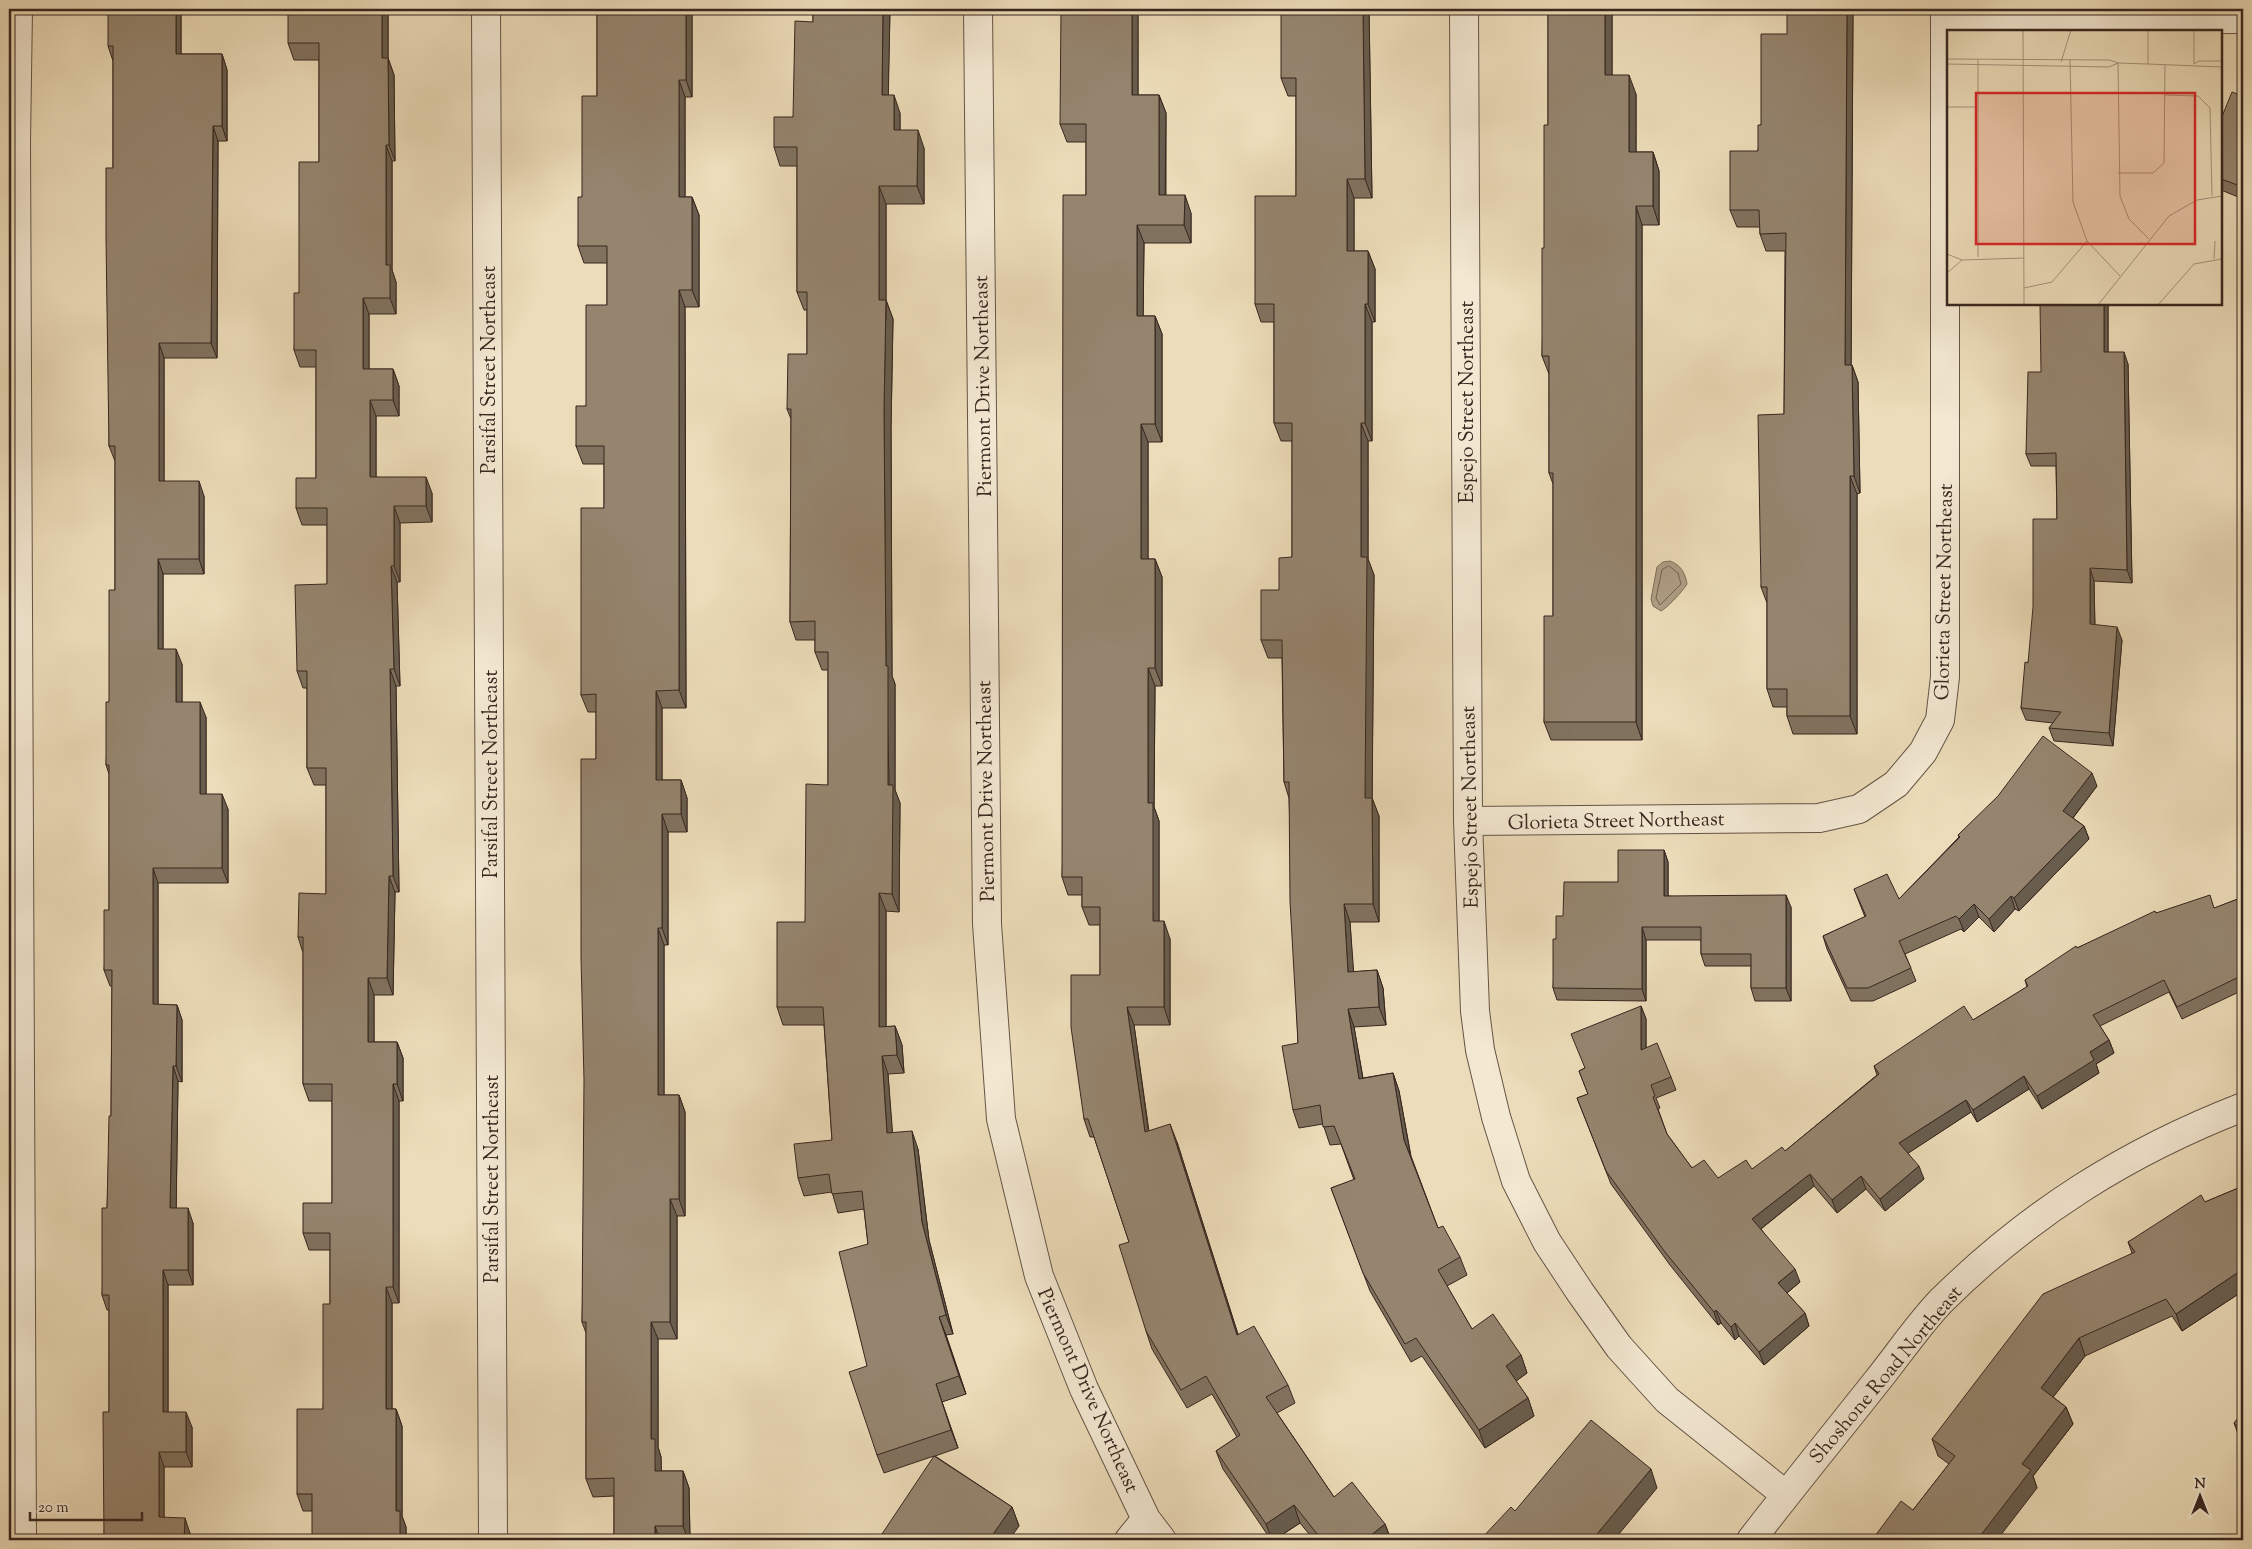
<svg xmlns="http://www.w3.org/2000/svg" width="2252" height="1549" font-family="'Sorts Mill Goudy',serif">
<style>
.water{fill:#ae9e85;stroke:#7e6e5c}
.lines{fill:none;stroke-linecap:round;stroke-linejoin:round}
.shore{stroke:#726252;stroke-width:1}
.street-casing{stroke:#645446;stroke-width:30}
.street{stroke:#f3e8d2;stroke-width:28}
.wall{fill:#80725f;stroke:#37261f}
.shaded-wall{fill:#685d4e;stroke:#37261f}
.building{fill:#95856f;stroke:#37261f}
.labels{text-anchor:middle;stroke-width:4.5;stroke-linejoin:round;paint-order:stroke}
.street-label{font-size:20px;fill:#37261f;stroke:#f3e8d2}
.inset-road{fill:none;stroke:#a4937b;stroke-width:1}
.view{fill:#d62828;fill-opacity:0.15;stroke:#d62828;stroke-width:2.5}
.inset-edge{fill:none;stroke:#37261f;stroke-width:2.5}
</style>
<rect width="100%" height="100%" fill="#ecdcb9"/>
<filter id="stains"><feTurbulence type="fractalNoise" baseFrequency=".004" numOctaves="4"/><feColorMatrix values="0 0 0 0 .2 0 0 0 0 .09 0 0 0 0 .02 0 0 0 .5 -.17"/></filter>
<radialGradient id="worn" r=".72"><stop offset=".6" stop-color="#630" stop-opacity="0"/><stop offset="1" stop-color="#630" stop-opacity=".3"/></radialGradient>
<!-- water -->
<path class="water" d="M1670 561C1681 565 1685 573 1687 584 1683 591 1667 608 1661 611L1653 606 1651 599 1657 567 1663 562Z"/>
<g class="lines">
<!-- shore -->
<path class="shore" d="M1669 566 1678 573 1681 584 1660 605 1656 598 1662 570Z"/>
<defs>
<path id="street" d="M18 9 16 142 22 1540
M486 9 493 1540
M978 9 987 924 1001 1119 1039 1276 1084 1389 1146 1519 1162 1540
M1464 9 1468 821 1475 1011 1480 1050 1496 1117 1516 1181 1547 1242 1580 1292 1619 1347 1667 1400 1786 1495
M1945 20 2243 19
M1468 821 1819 818 1859 809 1896 784 1923 752 1940 720 1945 677V9
M1129 1540 1146 1519
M1751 1540C1792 1487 1835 1434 1877 1381 1898 1355 1918 1325 1941 1301 2030 1213 2127 1152 2243 1107"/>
</defs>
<!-- street casing -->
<use href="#street" class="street-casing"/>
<!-- street -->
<use href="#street" class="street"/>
</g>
<!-- wall -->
<path class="wall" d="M181 9V54H222L227 70V141H218L217 358H164V481L204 496V574H163V649L182 664V702L206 717V794L228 809V883H158V1005H177L182 1020V1082L178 1081 176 1208 193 1223V1285H168V1412L192 1427V1467H164V1517L190 1533V1540H104L109 1412V1310H107L102 1295 107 1208 111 1116 112 986H110L104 970 109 910V774L106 765 115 590V461L109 446 113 168V61L108 46Z
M388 9V58L394 75 395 161H392V270L396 282V314H369V369H393L399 386V416H376V477L432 493V522L400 523V582H397L400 686H396L399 892H395L393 995H374V1042H397L403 1058V1101H399V1303H392V1409H396L402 1426V1516L406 1527V1540L312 1511H303L297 1494 323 1409 330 1304V1250H309L303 1233 332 1203V1101H309L303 1084V953L298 937 326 894V785H314L307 768V688H303L297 671 327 584V525H302L296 508 316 478V367H300L294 350 299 293 319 162V60H294L288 43Z
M597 9H692V97H685V197H692L699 215V307H685L686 708H662V780H681L687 798V832H668V945H664V1095H679L685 1112V1216H677V1339H658V1447L661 1457V1471H683L689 1488 690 1540H614V1496L593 1497 586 1479V1333L582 1322 596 759V712H588L581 695 604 508V464H583L576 446 586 406 607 305V263H584L578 246 582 197 597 96Z
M813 9H890L888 95 900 113V130L924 148V204H886V300L893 319 891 427 892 676 895 684V790L900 803 899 912 886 911V1027L895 1026 902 1045 904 1073 888 1074 892 1133 918 1149 929 1240 953 1334 946 1335 966 1394 942 1402 958 1448 935 1456 1012 1507 1019 1526 934 1456 884 1473 877 1455 867 1366 868 1244 864 1209 838 1213 832 1192 804 1196 798 1178 832 1140 824 1025H783L777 1007 805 922 828 785V670H822L815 652V640H796L790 622 791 419 787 409 807 354V310H804L797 292V166H780L774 147 793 117 813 22Z
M1138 9V95H1159L1166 113V195L1191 213V243H1144L1143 316H1155L1162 334V442H1148V559H1155L1162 577V686H1155L1154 807 1159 821V921L1170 939V1025H1134L1149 1131 1177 1142 1238 1335 1288 1385 1295 1403 1277 1413 1334 1497 1385 1524 1391 1540H1314L1300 1523 1274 1540H1271L1223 1469 1216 1451 1237 1437 1212 1394 1187 1408 1152 1349 1146 1331 1129 1242 1094 1137H1090L1084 1119 1100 975V925H1089L1082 907V895H1068L1062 877 1086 195V142H1067L1060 124Z
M1369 9 1372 198H1354V251H1368L1375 269V322H1372V441H1368V559L1374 575 1372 798 1379 816V922H1350L1353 972 1377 970 1383 988 1386 1025 1354 1027 1363 1078 1393 1073 1399 1091 1411 1156 1438 1228 1460 1257 1467 1275 1447 1286 1472 1329 1521 1355 1527 1373 1516 1381 1528 1398 1534 1416 1485 1448 1422 1356 1411 1362 1370 1291 1331 1188 1354 1180 1341 1144 1330 1145 1323 1124 1299 1128 1293 1110 1298 1043 1289 798 1284 782 1282 658H1268L1261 640 1279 590 1292 557V441H1281L1274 423V322H1261L1255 304 1296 196V96H1288L1281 78Z
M1548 9H1646V10H1612V75L1636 94V152H1653L1659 171V225H1642V740H1551L1544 722 1553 616V484L1549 473V374L1542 356 1548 125Z
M1853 9 1851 365H1852L1858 382 1860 493 1857 494V734H1793L1787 716V707H1773L1767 689V603L1761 587 1784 414 1785 251H1766L1760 234V227H1737L1730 210 1758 151 1761 125 1787 34Z
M2243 96V199L2221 190V119Z
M2108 304V352L2128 364 2132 583 2094 581 2095 625 2122 640 2113 746 2054 741 2049 728 2053 723 2026 720 2021 708 2028 663 2057 519 2056 466H2031L2026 454 2041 372Z
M2097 786 2073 818 2084 826 2089 839 2019 911 2015 909 1994 932 1979 917 1964 932 1961 929 1905 954 1916 981 1873 1001H1851L1827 949 1823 936 1865 917 1854 889 1899 899 1959 837 1958 835Z
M1664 850 1668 862V896L1791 907V1001H1755L1751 988V966H1705L1701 954V940H1646V1001L1557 1000 1553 988 1556 939 1563 916 1618 882Z
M2243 897V990L2182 1019 2169 992 2100 1026 2109 1040 2114 1053 2096 1064 2099 1073 2042 1109 2029 1089 1977 1122 1971 1112 1908 1153 1924 1179 1885 1211 1866 1189 1837 1213 1814 1186 1761 1229 1800 1282 1787 1293 1805 1313 1809 1326 1764 1365 1739 1336 1735 1340 1721 1323 1718 1325 1670 1265 1611 1184 1577 1098 1588 1094 1579 1071 1585 1068 1641 1006 1646 1019V1048L1671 1077 1676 1090 1656 1098 1660 1108 1658 1109 1667 1134 1692 1168 1718 1178 1752 1169 1785 1151 1877 1075 1874 1066 1973 1020 2027 987 2025 980 2077 948 2156 913 2215 908Z
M2243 1186V1291L2182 1331 2172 1316 2085 1356 2053 1397 2066 1407 2073 1424 2033 1476 2037 1488 1913 1510 1949 1464 1938 1456 1932 1439 2132 1253 2128 1242 2205 1202Z
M2243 1413V1444L2241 1442 2234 1423Z"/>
<!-- shaded-wall -->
<path class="shaded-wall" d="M176 9H181V70L176 54Z
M382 9H388V75L382 58Z
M686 9H692V97L686 80Z
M883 9H890L888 113 882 95Z
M1132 9H1138V113L1132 95Z
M1363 9H1369L1372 198 1365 179Z
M1605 9H1612V94L1605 75Z
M1847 9H1853L1851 382 1845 365Z
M222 54 227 70V141L222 126Z
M388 58 394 75 395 161 389 145Z
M1629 75 1636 94V171L1629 152Z
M679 80 685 97V215L679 197Z
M894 95 900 113V148L894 130Z
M1159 95 1166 113 1165 213 1159 195Z
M213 126 218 141 217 358 211 343Z
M918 130 924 148V204L917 186Z
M386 145 392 161V270L396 282V314L390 298 386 265Z
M1653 152 1659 171V225L1653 206Z
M1347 179 1354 198V269L1347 251Z
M879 186 886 204V319L879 300Z
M1185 195 1191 213V243L1184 225Z
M692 197 699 215V307L692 290Z
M1636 206 1642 225V740L1636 722Z
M1137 225 1144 243 1143 334 1137 316Z
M1368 251 1375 269V322L1368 304Z
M679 290 685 307 686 708 679 690Z
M363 298 369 314V386L363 369Z
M886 300 893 319 891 427 892 676 895 684V790L900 803 899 912 892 894 886 666 884 409Z
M1365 304 1372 322V441L1365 423Z
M2104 304H2108V364L2104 352Z
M1155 316 1162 334V442L1155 424Z
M159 343 164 358V496L159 481Z
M2124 352 2128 364 2132 583 2127 570Z
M1852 365 1858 382 1860 493 1854 476Z
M393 369 399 386V416L393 400Z
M370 400 376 416V494L370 477Z
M1361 423 1368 441V559L1374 575 1372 816 1365 798 1361 557Z
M1141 424 1148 442V577L1141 559Z
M1850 476 1857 494V734L1850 716Z
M426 477 432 493V522L426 506Z
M199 481 204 496V574L199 559Z
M394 506 400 523V582L394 566Z
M158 559 163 574V664L158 649Z
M1155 559 1162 577V686L1155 668Z
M391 566 397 582 400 686 394 669Z
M2090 568 2094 581 2095 637 2090 624Z
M2117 627 2122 640 2113 746 2109 733Z
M176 649 182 664V717L176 702Z
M1148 668 1155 686 1154 807 1159 821V939L1153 921 1148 803Z
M390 669 396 686 399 892 393 876Z
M656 691 662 708V798L656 780Z
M200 702 206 717V809L200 794Z
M2092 773 2097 786 2068 824 2063 811Z
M681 780 687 798V832L681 814Z
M222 794 228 809V883L222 868Z
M1372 798 1379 816V922L1373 904Z
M662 814 668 832V945L662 928Z
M2084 826 2089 839 2019 911 2014 898Z
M1664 850 1668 862V908L1664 896Z
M153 868 158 883V1020L153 1004Z
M389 876 395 892 393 995 387 978Z
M879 893 886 911V1046L879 1027Z
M1786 895 1791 907V1001L1786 988Z
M2011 896 2015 909 1994 932 1989 919Z
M1344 904 1350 922 1355 990 1348 972Z
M1974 904 1979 917 1964 932 1959 919Z
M1164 921 1170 939V1025L1164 1007Z
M1642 927 1646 940V1001L1642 989Z
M658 928 664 945V1112L658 1095Z
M1377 970 1383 988 1386 1025 1379 1007Z
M368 978 374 995V1058L368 1042Z
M177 1005 182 1020V1082L176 1066Z
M1641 1006 1646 1019V1062L1641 1050Z
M1127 1007 1134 1025 1151 1150 1145 1132Z
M1348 1009 1354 1027 1366 1097 1359 1079Z
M895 1026 902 1045 904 1073 897 1055Z
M2109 1040 2114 1053 2096 1064 2099 1073 2042 1109 2037 1096 2090 1052Z
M397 1042 403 1058V1101L397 1084Z
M882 1056 888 1074 894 1151 887 1133Z
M173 1066 178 1081 176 1223 170 1208Z
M1393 1073 1399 1091 1411 1158 1404 1140Z
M2024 1076 2029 1089 1977 1122 1973 1110Z
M393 1084 399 1101V1303L393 1287Z
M679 1095 685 1112V1216L679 1199Z
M1966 1100 1971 1112 1904 1156 1899 1143Z
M1170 1124 1177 1142 1244 1353 1237 1335Z
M912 1131 918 1149 929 1240 953 1334 946 1315 922 1222Z
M1919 1166 1924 1179 1885 1211 1880 1199Z
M1810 1174 1814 1186 1757 1232 1752 1219Z
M1861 1176 1866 1189 1837 1213 1832 1200Z
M670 1199 677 1216V1339L670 1322Z
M188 1208 193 1223V1285L188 1270Z
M1795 1269 1800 1282 1783 1296 1778 1283Z
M2243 1269V1291L2182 1331 2176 1314Z
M163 1270 168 1285V1427L163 1412Z
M386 1287 392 1303V1426L386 1409Z
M1716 1310 1721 1323 1718 1325 1714 1312Z
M1805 1313 1809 1326 1764 1365 1759 1352Z
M939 1317 946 1335 966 1394 959 1376Z
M651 1322 658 1339V1447L661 1457 662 1489 655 1471 651 1439Z
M1735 1323 1739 1336 1735 1340 1731 1327Z
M2079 1338 2085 1356 2047 1405 2041 1388Z
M1521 1355 1527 1373 1512 1384 1506 1366Z
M936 1384 942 1402 958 1448 951 1430Z
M1528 1398 1534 1416 1485 1448 1479 1430Z
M2066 1407 2073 1424 2033 1476 2037 1488 1997 1540H1977L2022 1464Z
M396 1409 402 1426V1516L406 1527V1540H400L396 1511Z
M186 1412 192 1427V1467L186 1452Z
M159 1452 164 1467V1532L159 1517Z
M1651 1469 1657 1488 1614 1540H1592Z
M683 1471 689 1488 690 1540H688L683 1526Z
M1294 1505 1300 1523 1274 1540H1272L1266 1524Z
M1012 1507 1019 1526 1009 1540H989Z
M185 1518 190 1533V1540H184Z
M1385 1524 1391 1540H1365Z
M655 1526 660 1540H655Z"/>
<!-- building -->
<path class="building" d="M108 9H176V54H222V126H213L211 343H159V481H199V559H158V649H176V702H200V794H222V868H153V1004L177 1005 176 1066H173L170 1208H188V1270H163V1412H186V1452H159V1517L185 1518 184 1540H104L103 1412H109V1295H102V1208H107L109 1116H111L112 970H104V910H109V765H106V702H109V590H115V446H109L106 239V168H113V46H108Z
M288 9H382V58H388L389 145H386V265H390V298H363V369H393V400H370V477H426V506H394V566H391L394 669H390L393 876H389L387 978H368V1042H397V1084H393V1287H386V1409H396V1511H400V1540H312V1494H297V1409H323V1304H330V1233H303V1203H332V1084H303V937H298L299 893 326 894V768H307V671H297L295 585 327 584V508H296V478H316V350H294V293H299V162H319V43H288Z
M597 9H686V80H679V197H692V290H679V690L656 691V780H681V814H662V928H658V1095H679V1199H670V1322H651V1439H655V1471H683V1526H655V1540H614V1478L586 1479V1322H582L584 1080 581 958V759H596V694L581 695V508H604V446H576V406H586V305H607V246H578V197H582V96H597Z
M813 9H883L882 95H894V130H918L917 186H879V300H886L884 409 886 666H888V785H893L892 894 879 893V1027L895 1026 897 1055 882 1056 887 1133 912 1131 922 1222 946 1315 939 1317 959 1376 936 1384 951 1430 877 1455 849 1372 867 1366 839 1252 868 1244 862 1191 832 1194 829 1174 798 1178 794 1144 832 1140 823 1007H777V922H805L806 784 828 785V652H815V621L790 622 791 409H787L788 354H807V292H797V147H774V117H793L795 21 813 22Z
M1061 9H1132V95H1159V195H1185L1184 225H1137V316H1155V424H1141V559H1155V668H1148V803H1153V921H1164V1007H1127L1145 1132 1170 1124 1237 1335 1254 1326 1288 1385 1266 1397 1334 1497 1352 1482 1385 1524 1365 1540H1322L1294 1505 1266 1524 1216 1451 1240 1435 1206 1376 1181 1390 1146 1331 1119 1245 1129 1242 1088 1119H1084L1071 1027V975H1100V907H1082V877H1062L1063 195H1086V124H1060Z
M1281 9H1363L1365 179H1347V251H1368V304H1365V423H1361V557H1367L1365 798H1372L1373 904H1344L1348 972 1377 970 1379 1007 1348 1009 1359 1079 1393 1073 1404 1140 1438 1228 1443 1226 1460 1257 1438 1270 1472 1329 1493 1314 1521 1355 1506 1366 1528 1398 1479 1430 1416 1338 1405 1344 1363 1273 1331 1188 1355 1179 1334 1126 1323 1127 1320 1105 1293 1110 1282 1046 1298 1043 1290 901 1289 782H1284L1282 640H1261V590H1279V558L1292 557V423H1274V304H1255V196H1296V78H1281Z
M1548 9H1605V75H1629V152H1653V206H1636V722H1544V616H1553V473H1549V356H1542V248H1544V125H1548Z
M1787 9H1847L1845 365H1852L1854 476H1850V716H1787V689H1767V587H1761L1758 415 1784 414 1786 233 1760 234 1759 210H1730V151H1758V125H1761V34H1787Z
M2232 92 2243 96V187L2221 179V119Z
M2040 304H2104V352H2124L2127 570 2090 568V624L2117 627 2109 733 2049 728 2061 712 2021 708 2025 662 2028 663 2033 607V519H2057L2056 453 2026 454 2028 372H2041Z
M2043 736 2092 773 2063 811 2084 826 2014 898 2011 896 1989 919 1974 904 1959 919 1956 916 1899 941 1911 968 1868 988H1847L1823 936 1866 916 1854 889 1887 874 1899 899 1960 837 1958 835 1998 796Z
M1618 850H1664V896L1786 895V988H1751V954H1701V927H1642V989L1553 988V939H1556V916H1563L1564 882H1618Z
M2210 895 2214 908 2243 897V976V975L2177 1007 2164 980 2093 1015 2109 1040 2090 1052 2094 1060 2037 1096 2024 1076 1973 1110 1966 1100 1899 1143 1919 1166 1880 1199 1861 1176 1832 1200 1810 1174 1752 1219 1795 1269 1778 1283 1805 1313 1759 1352 1735 1323 1731 1327 1716 1310 1714 1312 1665 1252 1606 1171 1577 1098 1588 1094 1579 1071 1585 1068 1571 1034 1641 1006V1050L1657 1043 1671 1077 1651 1085 1655 1096 1653 1097 1667 1134 1692 1168 1704 1160 1718 1178 1746 1160 1752 1169 1782 1147 1785 1151 1879 1074 1874 1066 1964 1006 1973 1020 2028 986 2025 980 2076 946 2077 948 2155 911 2156 913Z
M2243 1186V1269L2176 1314 2166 1299 2079 1338 2041 1388 2066 1407 2022 1464 2031 1470 1977 1540H1872L1901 1501 1913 1510 1955 1456 1932 1439 2043 1294 2135 1252 2128 1242 2201 1195 2205 1202Z
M2243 1413V1431L2234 1423Z
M1591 1420 1651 1469 1592 1540H1480L1511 1507 1515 1511Z
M934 1456 1012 1507 989 1540H878Z"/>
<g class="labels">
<!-- street labels -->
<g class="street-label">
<text transform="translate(488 370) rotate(-90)" y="7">Parsifal Street Northeast</text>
<text transform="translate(982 386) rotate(-91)" y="7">Piermont Drive Northeast</text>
<text transform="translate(1466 402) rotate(-90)" y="7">Espejo Street Northeast</text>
<text transform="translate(1943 592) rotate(-89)" y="7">Glorieta Street Northeast</text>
<text transform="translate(490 774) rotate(-90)" y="7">Parsifal Street Northeast</text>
<text transform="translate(985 791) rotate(-91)" y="7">Piermont Drive Northeast</text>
<text transform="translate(1469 807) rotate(-91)" y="7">Espejo Street Northeast</text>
<text transform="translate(1616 820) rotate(-1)" y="7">Glorieta Street Northeast</text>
<text transform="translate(491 1179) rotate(-90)" y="7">Parsifal Street Northeast</text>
<text transform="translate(1885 1374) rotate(-50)" y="7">Shoshone Road Northeast</text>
<text transform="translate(1089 1390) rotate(66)" y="7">Piermont Drive Northeast</text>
</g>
</g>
<!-- overview -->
<g transform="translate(1947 30)">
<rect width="275" height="275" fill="#ecdcb9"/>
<path class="inset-road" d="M76 0 77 275M0 29 163 30 171 33M123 30 126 172 140 211 173 246M114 32 124 0M171 33 173 166 182 189 202 209M0 34 162 37 171 33 201 34 275 37M201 34V0M247 34V0M247 34 252 31H275M218 65 251 66 263 78 265 166M0 77H30M171 143H206L217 133 218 34M0 224 15 230M31 227V29M267 229 268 211M0 243 15 230 77 228M77 258 105 252 140 211M151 275 222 186 250 170 275 166M211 275 247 234 275 229"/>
<path class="view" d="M29 63H248V214H29Z"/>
<rect width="275" height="275" class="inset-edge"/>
</g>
<!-- margin -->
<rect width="2252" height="1549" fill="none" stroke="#ecdcb9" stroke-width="30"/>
<rect x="10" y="10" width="2232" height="1529" fill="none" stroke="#37261f" stroke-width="2.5"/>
<rect x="15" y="15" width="2222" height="1519" fill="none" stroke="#37261f"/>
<!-- north arrow -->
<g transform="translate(2200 1496)" stroke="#f3e8d2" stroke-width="4" paint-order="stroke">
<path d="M0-4L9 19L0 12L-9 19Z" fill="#37261f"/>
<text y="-8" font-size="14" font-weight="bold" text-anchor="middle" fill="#37261f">N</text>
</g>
<!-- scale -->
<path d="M30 1512v8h112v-8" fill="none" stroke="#37261f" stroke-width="2.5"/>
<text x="38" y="1512" font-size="15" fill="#37261f" stroke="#f3e8d2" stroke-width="4" paint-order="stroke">20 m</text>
<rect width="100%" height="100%" filter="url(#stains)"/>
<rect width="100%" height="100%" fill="url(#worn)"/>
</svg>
